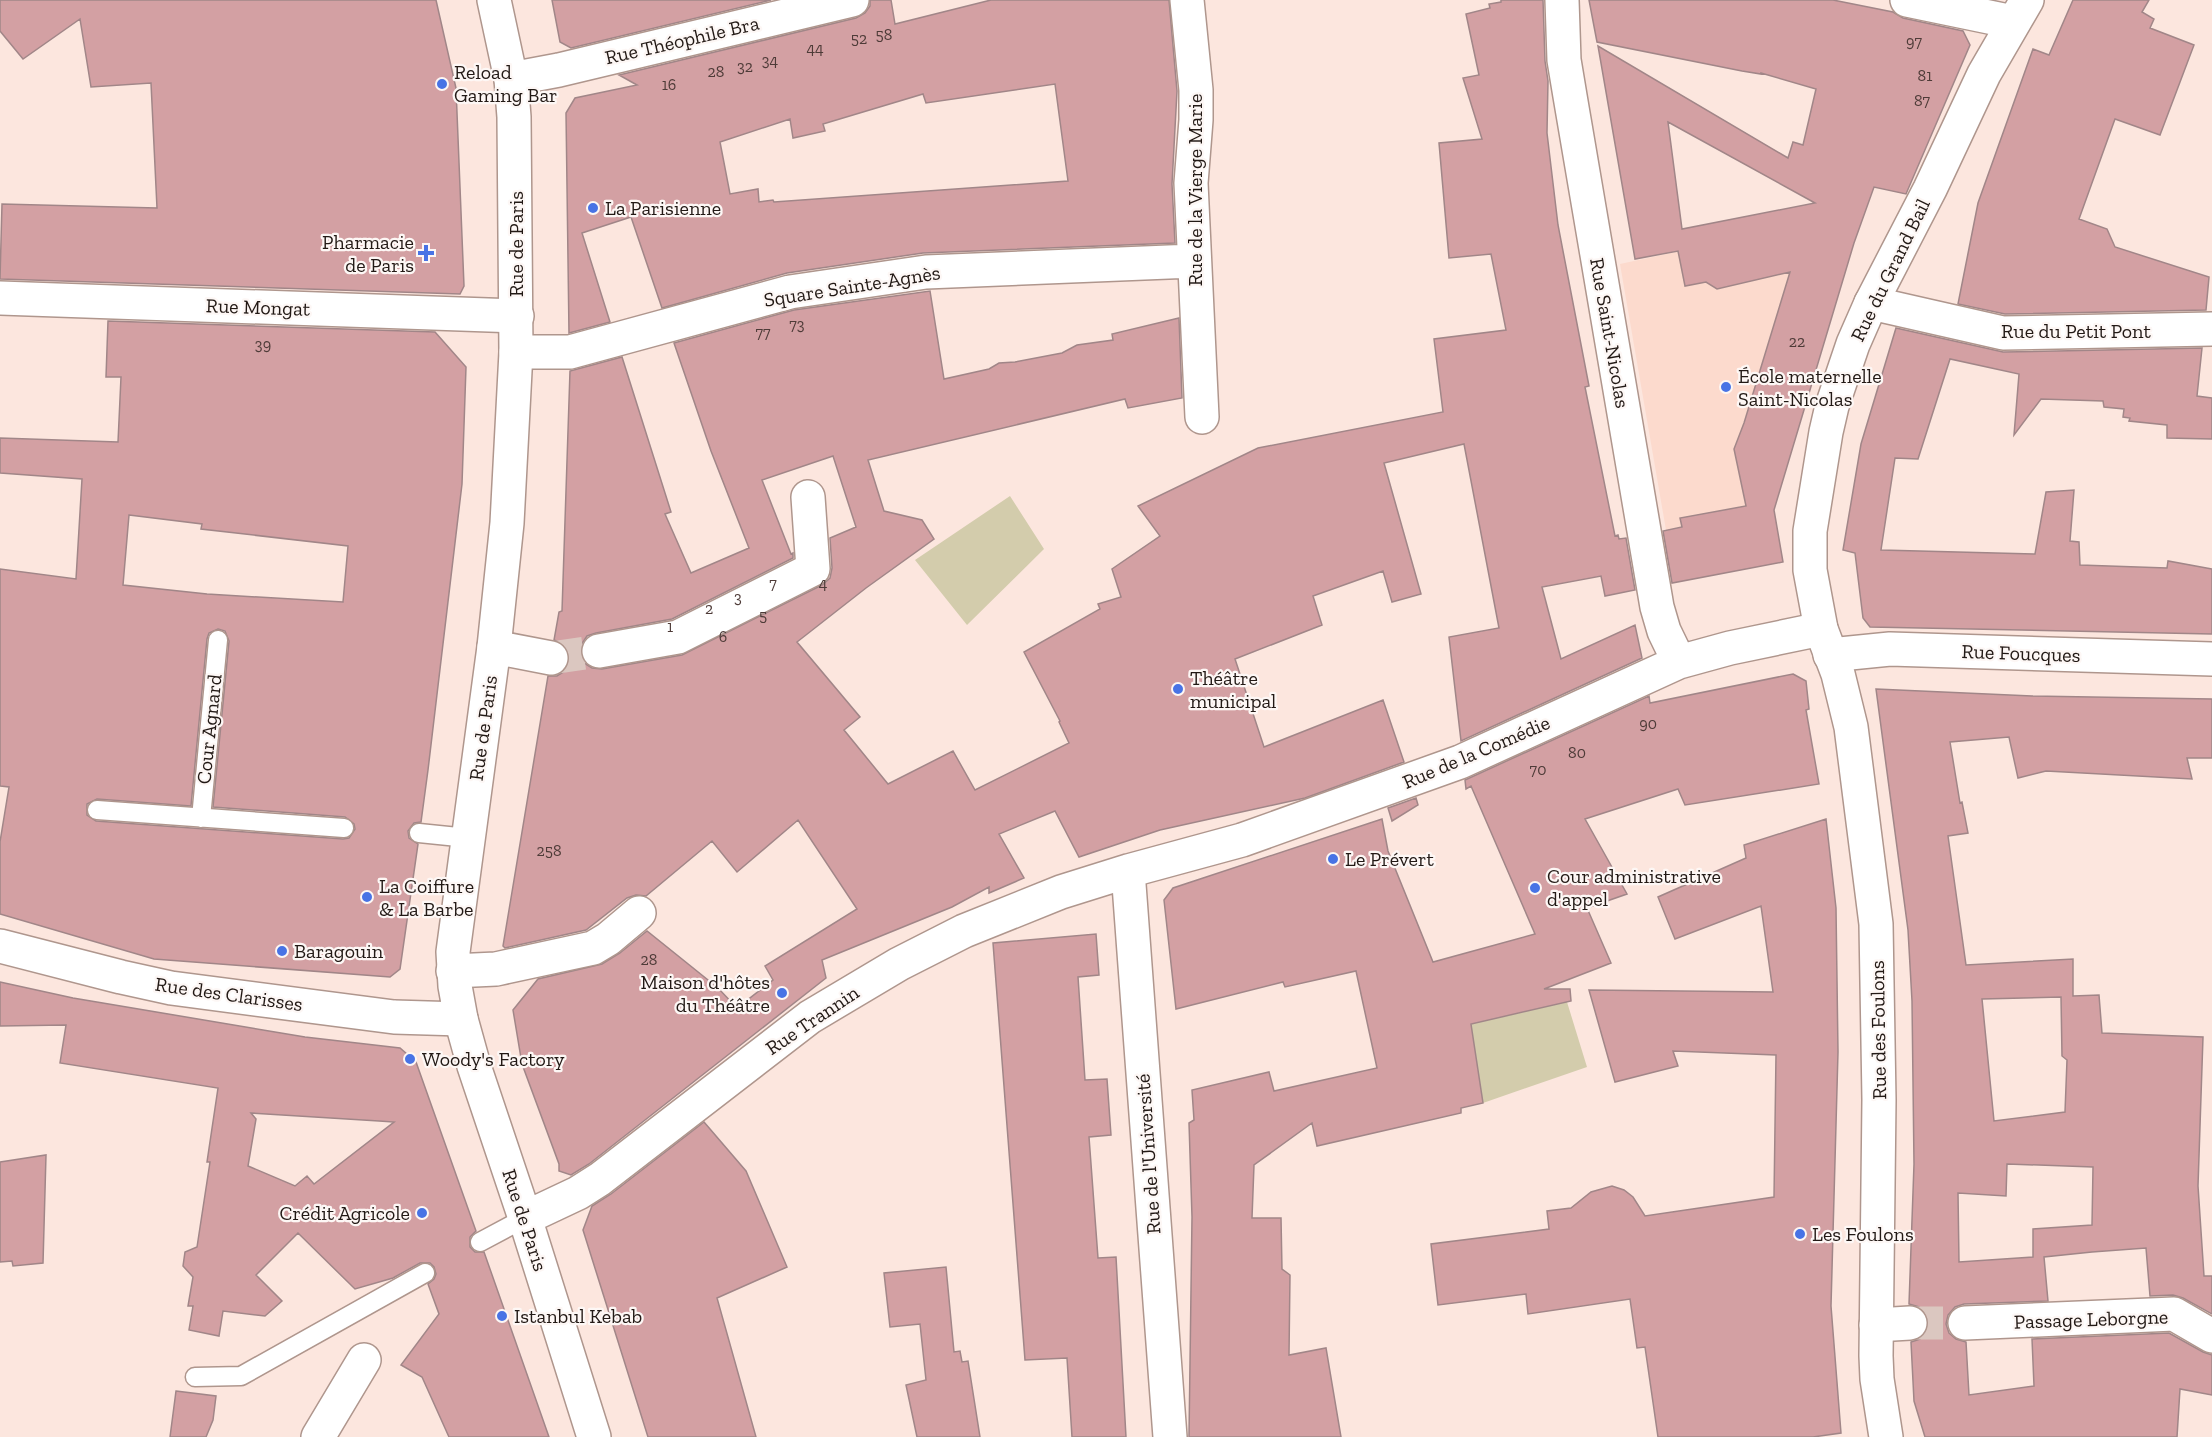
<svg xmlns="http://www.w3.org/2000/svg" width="2212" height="1437" font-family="'Zilla Slab',serif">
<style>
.built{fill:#fcdacd}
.green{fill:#d3ccac}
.building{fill:#d3a0a3;stroke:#a18688;stroke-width:1.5;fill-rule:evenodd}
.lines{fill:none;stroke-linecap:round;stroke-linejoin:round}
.street-tunnel{stroke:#dbc7c0;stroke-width:33;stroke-dasharray:33 16;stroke-linecap:butt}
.lane-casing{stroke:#af968d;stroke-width:21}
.street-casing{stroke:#af968d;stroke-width:36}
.secondary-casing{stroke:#af968d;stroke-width:36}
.lane{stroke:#fff;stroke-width:18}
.street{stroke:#fff;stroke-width:33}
.secondary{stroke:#fff;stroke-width:33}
.poi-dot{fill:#4873e5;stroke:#fdf7f5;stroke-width:2}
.labels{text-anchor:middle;stroke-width:4.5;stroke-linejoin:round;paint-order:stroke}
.number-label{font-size:16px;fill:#4e3b38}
.street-label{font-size:20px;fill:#221915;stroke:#fdf7f5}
.poi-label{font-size:20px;fill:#221915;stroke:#fdf7f5;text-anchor:start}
</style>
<rect width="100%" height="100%" fill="#fce6de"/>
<!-- built -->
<path class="built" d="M1806 224 1774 510 1783 562 1678 582 1666 530 1620 264Z"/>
<!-- green -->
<path class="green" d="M1010 496 1044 549 967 625 915 560Z
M1567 1002 1587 1067 1483 1103 1471 1024Z"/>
<!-- building -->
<path class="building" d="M0 0H436L456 88 464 286 460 294 0 279 2 204 157 208 151 83 91 87 80 19 23 59 0 31Z
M552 0H771L571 48 560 42Z
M870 0H891L895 24 991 0H1169L1177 91 1172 184 1175 243 923 253 787 273 662 308 631 217 582 233 610 322 569 333 566 113 575 98 637 85 619 75 856 18 865 13 870 6ZM1055 84 1068 181 774 202 773 200 759 202 758 189 730 194 720 142 790 119 793 138 825 131 823 124 923 94 926 103Z
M1501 0H1543L1545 61 1548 81 1547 133 1558 225 1589 386 1585 387 1615 536 1618 535 1619 539 1626 538 1635 590 1605 596 1601 576 1542 587 1561 659 1635 625 1642 658 1461 741 1449 637 1499 628 1464 444 1384 463 1421 594 1392 602 1383 571 1313 596 1322 625 1235 659 1264 747 1383 700 1404 762 1305 798 1160 830 1079 857 1055 811 999 834 1024 878 989 893V887L952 907 822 960 826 978 589 1164 571 1175 559 1171V1164L522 1064 513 1010 538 979 602 964 620 953 647 931 718 988 737 1008 773 980 765 966 857 909 798 820 737 872 712 841 646 896 636 895 627 898 586 930 505 948 503 946 548 676H557L565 671 569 661V652L564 644 554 640 559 612 562 611 570 371 622 357 671 512 665 514 691 573 749 548 711 451 674 343 794 310 930 291 944 379 989 369 999 363 1015 362 1062 353 1077 345 1113 340 1112 334 1179 318 1182 398 1128 408 1125 399 868 460 884 511 922 520 934 539 866 588 797 642 860 717 844 730 888 784 953 751 975 790 1069 743 1059 722 1060 721 1024 652 1100 609 1098 604 1121 597 1112 569 1160 536 1138 506 1258 448 1443 412 1434 339 1506 330 1491 254 1449 258 1439 143 1482 139 1463 78 1479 75 1466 14 1490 8 1489 4 1501 2ZM833 456 856 527 830 538 832 568 830 578 822 585 682 655 602 669 592 668 584 663 581 655V645L587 636 596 633 672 619 793 558V553L791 554 762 480Z
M1589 0H1833L1893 12 1903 18 1963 31 1970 45 1906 194 1874 187 1854 243 1774 510 1783 562 1672 583 1663 531 1682 527 1680 518 1746 506 1734 449 1744 423 1790 272 1717 289 1706 282 1685 286 1678 251 1635 259 1598 46 1788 158 1793 142 1803 145 1816 89 1761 73V74L1742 71 1597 42ZM1668 122 1806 198 1815 203 1682 229Z
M2073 0H2149L2142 12 2154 19 2150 28 2194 45 2160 135 2115 119 2079 219 2107 229 2115 247 2209 277 2206 310 2005 314 1958 304 1978 203 2033 49 2049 55Z
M108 321 435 332 466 367 462 484 428 770 421 822 414 823 408 831 409 838 418 844 400 969 390 977 154 959 0 914V842L9 787 0 786V569L76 579 82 479 0 473V438L118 442 121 377H106ZM129 515 202 524 201 529 348 546 343 602 207 594 123 585ZM218 629 225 631 229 641 213 807 345 817 354 824 355 829 349 838 343 839 96 821 87 815V804L97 799 191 806 207 639 209 633Z
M1896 328 2003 352 2202 348 2197 396 2212 398V439L2167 438V425L2129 421 2130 418 2123 417 2124 409 2104 407 2103 401 2041 399 2014 435 2019 374 1950 359 1918 459 1895 458 1881 550 2035 554 2046 492 2074 490 2070 541 2079 542 2080 565 2167 568 2168 561 2212 569V634L1870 627 1863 618 1855 553 1843 550 1861 444Z
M1793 674 1806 681 1809 709 1806 710 1819 784 1685 805 1678 789 1585 819 1627 894 1587 908 1611 963 1544 989H1570L1571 1001 1471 1024 1483 1103 1461 1108V1113L1317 1146 1312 1123 1254 1165 1252 1218H1281L1282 1269 1290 1275 1289 1355 1326 1348 1341 1437H1189L1192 1217 1189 1123 1194 1120 1192 1090 1269 1072 1274 1091 1377 1068 1356 971 1285 987 1283 982 1176 1009 1164 900 1173 888 1382 819 1388 851 1433 962 1535 934 1471 786 1466 789 1465 780 1649 696 1650 703Z
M1876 689 2032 696 2212 699V758H2187L2192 779 2046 771 2018 778 2009 737 1950 742 1960 803 1962 802 1968 833 1948 836 1966 965 2073 959V996L2099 995 2102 1033 2203 1037 2198 1186 2204 1276H2212V1314L2183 1298 2173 1295 2150 1296 2146 1248 2092 1252 2044 1257 2048 1301 1964 1304 1955 1307 1948 1315 1946 1324 1949 1333 1956 1339 1966 1342 1969 1395 2034 1386 2032 1339 2169 1333 2203 1352 2212 1355V1395L2180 1389 2177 1437H1925L1914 1401 1911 1342 1920 1339 1926 1332 1929 1321 1925 1312 1919 1307 1909 1304 1914 1164 1912 1001 1908 930ZM2061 997 2062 1056 2067 1060 2065 1112 1994 1121 1982 999ZM2007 1164 2093 1167 2092 1225 2033 1229V1257L1959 1262 1958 1193 2006 1196Z
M1416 798 1418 805 1392 821 1388 808Z
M1826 819 1836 908 1838 1052 1831 1306 1841 1433 1813 1437H1658L1645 1347 1637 1348 1630 1299 1528 1314 1526 1294 1438 1305 1431 1244 1549 1229 1547 1211 1571 1208 1591 1192 1612 1186 1624 1190 1633 1197 1645 1216 1774 1197 1776 1055 1673 1051 1678 1066 1615 1082 1589 990 1773 992 1761 906 1675 939 1658 897 1746 858 1744 845Z
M1096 934 1099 975 1078 977 1085 1080 1107 1079 1111 1135 1089 1137 1098 1258 1116 1257 1126 1437H1072L1067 1358 1025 1360 993 943Z
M0 982 73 998 305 1037 400 1048 416 1062 476 1231 470 1237V1247L475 1252H484L549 1437H449L422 1377 401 1365 439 1314 428 1284 434 1279 436 1274 434 1267 430 1263H420L393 1278 355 1289 298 1233 256 1275 282 1301 265 1316 223 1311 219 1336 189 1330 193 1306H188L193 1277 183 1266 185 1252 197 1247 210 1162H207L218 1088 60 1063 66 1025 0 1026ZM251 1113 379 1121 394 1122 314 1184 307 1176 295 1186 248 1166 256 1119Z
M704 1122 746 1171 787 1267 717 1298 756 1437H648L583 1230 592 1206 611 1194Z
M46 1155 43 1263 13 1266 12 1261 0 1262V1162Z
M946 1267 954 1352 960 1351 962 1362 968 1361 980 1437H917L906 1385 926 1380 920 1324 890 1327 884 1273Z
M176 1391 216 1396 213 1420 206 1437H170Z"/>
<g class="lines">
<!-- street-tunnel -->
<path class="street-tunnel" d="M551 658 599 651
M1910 1323H1965"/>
<defs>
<path id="lane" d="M97 810 344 828
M201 818 218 640
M419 833 468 838
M480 1242 525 1218
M195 1377 241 1376 425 1273"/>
<path id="street" d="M1187 0 1196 90V120L1191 183 1202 417
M1562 0 1564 60 1570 96 1657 607 1664 631 1679 662
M1907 0 2013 22
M511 79 559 70 852 0
M0 298 517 316
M1871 303 2003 333 2212 329
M516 352H570L790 292 926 272 1193 261
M494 647 551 658
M599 651 678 637 813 569 808 497
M1830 655 1890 649 2212 659
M1128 871 1170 1437
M453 971 496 969 593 948 608 939 639 913
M461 1019 474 1066 525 1218 594 1437
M525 1218 578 1193 600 1179 810 1017 899 964 964 931 1061 892 1128 871 1242 840 1460 762 1679 662 1730 648 1821 629
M1965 1323 2174 1314 2212 1336
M1876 1325 1910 1323
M318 1437 364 1360"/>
<path id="secondary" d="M0 946 121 977 171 988 394 1017 461 1019 455 986 453 952 494 647 507 523 516 352 514 117 511 79 494 0
M1886 1437 1877 1379 1876 1356 1879 1100 1876 924 1851 727 1838 674 1821 629 1810 570V531L1826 432 1832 406 1853 344 1871 303 1930 189 1984 74 2027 0"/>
</defs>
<!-- lane casing -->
<use href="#lane" class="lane-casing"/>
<!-- street casing -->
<use href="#street" class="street-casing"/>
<!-- secondary casing -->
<use href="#secondary" class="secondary-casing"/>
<!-- lane -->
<use href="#lane" class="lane"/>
<!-- street -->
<use href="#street" class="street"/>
<!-- secondary -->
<use href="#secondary" class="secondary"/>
</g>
<!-- markers -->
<g class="poi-dot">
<circle cx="442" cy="84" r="6"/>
<circle cx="593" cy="208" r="6"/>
<path d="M423 244h6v6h6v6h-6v6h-6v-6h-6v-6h6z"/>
<circle cx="1726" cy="387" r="6"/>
<circle cx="1178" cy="689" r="6"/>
<circle cx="1333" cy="859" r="6"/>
<circle cx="1535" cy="888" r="6"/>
<circle cx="367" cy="897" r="6"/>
<circle cx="282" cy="951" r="6"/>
<circle cx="782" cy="993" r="6"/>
<circle cx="410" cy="1059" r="6"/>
<circle cx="422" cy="1213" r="6"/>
<circle cx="1800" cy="1234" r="6"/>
<circle cx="502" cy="1316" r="6"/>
</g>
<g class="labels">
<!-- number labels -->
<g class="number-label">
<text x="884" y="40">58</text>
<text x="859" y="44">52</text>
<text x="1914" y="47">97</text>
<text x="815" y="54">44</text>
<text x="770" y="66">34</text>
<text x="745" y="72">32</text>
<text x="716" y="77">28</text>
<text x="1925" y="81">81</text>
<text x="669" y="90">16</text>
<text x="1922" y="106">87</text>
<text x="797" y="330">73</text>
<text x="763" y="338">77</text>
<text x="1797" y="347">22</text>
<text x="263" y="350">39</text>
<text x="773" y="589">7</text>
<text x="823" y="589">4</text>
<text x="738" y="603">3</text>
<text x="709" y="614">2</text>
<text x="763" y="621">5</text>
<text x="670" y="632">1</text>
<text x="723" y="642">6</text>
<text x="1648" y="729">90</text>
<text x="1577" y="758">80</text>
<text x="1538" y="775">70</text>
<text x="549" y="856">258</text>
<text x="649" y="965">28</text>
</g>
<!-- street labels -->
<g class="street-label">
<text transform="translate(682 40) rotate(-13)" y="7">Rue Théophile Bra</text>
<text transform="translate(1195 190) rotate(-90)" y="7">Rue de la Vierge Marie</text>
<text transform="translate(516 244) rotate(-90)" y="7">Rue de Paris</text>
<text transform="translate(1890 270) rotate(-64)" y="7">Rue du Grand Bail</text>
<text transform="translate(852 286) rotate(-9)" y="7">Square Sainte-Agnès</text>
<text transform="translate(258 307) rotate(2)" y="7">Rue Mongat</text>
<text x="2076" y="338">Rue du Petit Pont</text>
<text transform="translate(1610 333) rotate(80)" y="7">Rue Saint-Nicolas</text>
<text transform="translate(2021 653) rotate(2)" y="7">Rue Foucques</text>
<text transform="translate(483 728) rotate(-82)" y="7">Rue de Paris</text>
<text transform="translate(209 729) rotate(-84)" y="7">Cour Agnard</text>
<text transform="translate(1476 752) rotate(-23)" y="7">Rue de la Comédie</text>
<text transform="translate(229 994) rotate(8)" y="7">Rue des Clarisses</text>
<text transform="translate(812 1020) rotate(-34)" y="7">Rue Trannin</text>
<text transform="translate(1878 1030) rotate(-91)" y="7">Rue des Foulons</text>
<text transform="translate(1148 1154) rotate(-94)" y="7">Rue de l'Université</text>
<text transform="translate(525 1220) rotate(72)" y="7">Rue de Paris</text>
<text transform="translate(2091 1319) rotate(-2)" y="7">Passage Leborgne</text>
</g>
<!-- poi labels -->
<g class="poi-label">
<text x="454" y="79">Reload<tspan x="454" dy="23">Gaming Bar</tspan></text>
<text x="605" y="215">La Parisienne</text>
<text x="414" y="249" text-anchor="end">Pharmacie<tspan x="414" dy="23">de Paris</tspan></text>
<text x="1738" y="383">École maternelle<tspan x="1738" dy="23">Saint-Nicolas</tspan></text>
<text x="1190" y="685">Théâtre<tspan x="1190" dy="23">municipal</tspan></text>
<text x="1345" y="866">Le Prévert</text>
<text x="1547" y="883">Cour administrative<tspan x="1547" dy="23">d'appel</tspan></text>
<text x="379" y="893">La Coiffure<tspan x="379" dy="23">&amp; La Barbe</tspan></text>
<text x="294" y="958">Baragouin</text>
<text x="770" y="989" text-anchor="end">Maison d'hôtes<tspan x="770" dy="23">du Théâtre</tspan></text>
<text x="422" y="1066">Woody's Factory</text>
<text x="410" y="1220" text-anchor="end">Crédit Agricole</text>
<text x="1812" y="1241">Les Foulons</text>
<text x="514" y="1323">Istanbul Kebab</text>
</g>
</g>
</svg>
